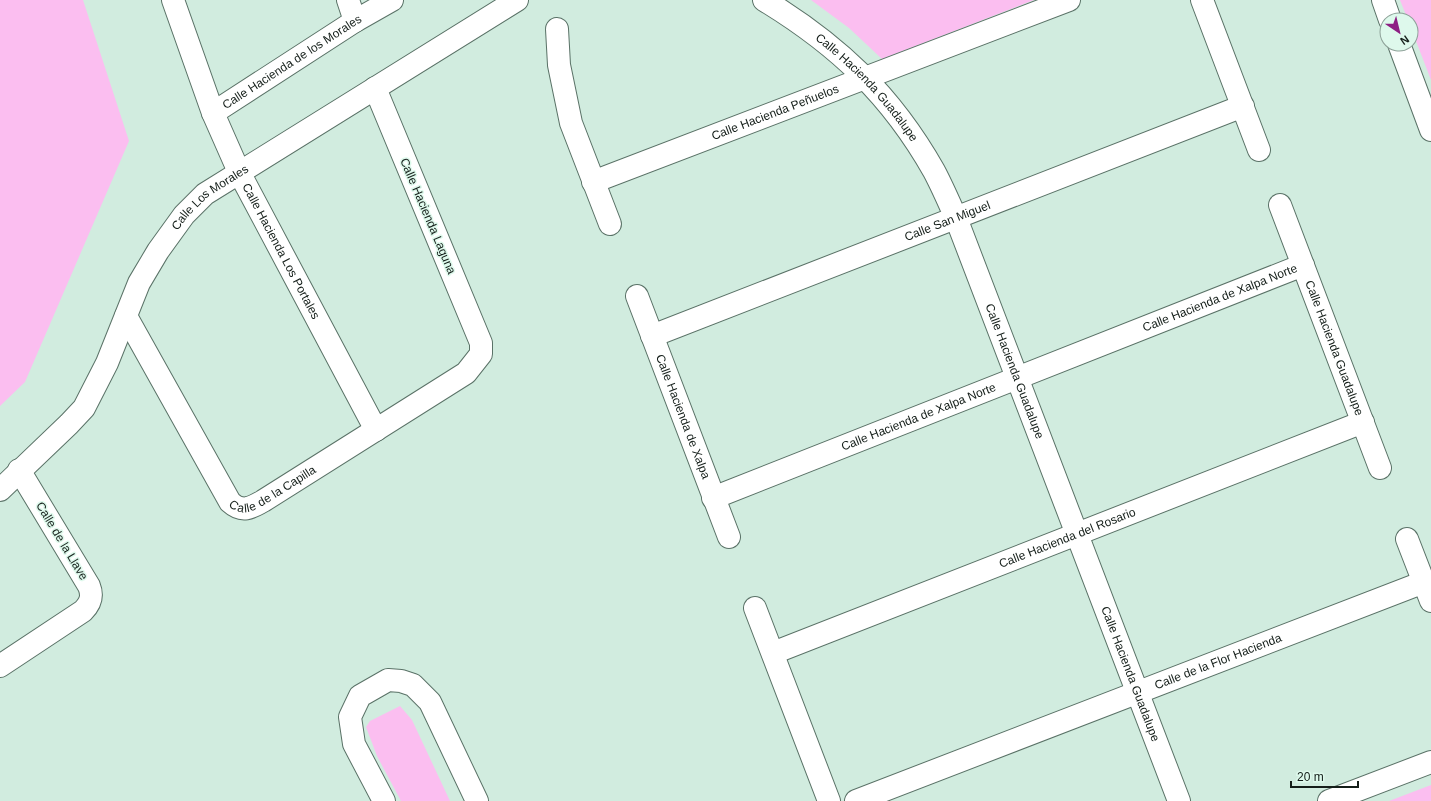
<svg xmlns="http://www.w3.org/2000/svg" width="1431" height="801" font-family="Arial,sans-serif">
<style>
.green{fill:#fbbef0}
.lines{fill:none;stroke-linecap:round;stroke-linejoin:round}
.minor-casing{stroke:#5a7267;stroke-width:24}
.minor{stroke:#fff;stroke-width:22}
.labels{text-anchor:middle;stroke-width:3;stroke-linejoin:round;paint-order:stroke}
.street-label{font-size:12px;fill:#141e19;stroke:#def9ec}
</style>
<rect width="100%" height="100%" fill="#d1ecdf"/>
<!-- green -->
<path class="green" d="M0 0H83L129 141 25 382 0 406Z
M811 0H1034L882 59 849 28Z
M1400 0H1431V80L1411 28V20H1408Z
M400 706 412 720 450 801H401L377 756 366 727 370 721Z
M1431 785V801H1389Z"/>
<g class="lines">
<defs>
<g id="minor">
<path id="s1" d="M173 0 213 113 239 172 376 430"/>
<path d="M348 0 355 21"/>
<path id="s2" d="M764 0C838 45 891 95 934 171 942 186 949 202 956 218L1179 801"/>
<path d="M1202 0 1259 150"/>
<path d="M1383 0 1390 20"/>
<path d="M557 29 559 65 571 123 610 224"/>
<path d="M1399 44 1431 130"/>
<path id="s3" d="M213 113 355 21 392 0"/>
<path id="s4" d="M593 182 1069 0"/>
<path id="s5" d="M1280 205 1380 468"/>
<path id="s6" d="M637 296 729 537"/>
<path id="s7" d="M126 316 230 502C242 513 251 508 263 501L466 373 481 354V343L375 88"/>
<path id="s8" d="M652 336 1243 106"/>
<path id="s9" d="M0 490 69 424 84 408 107 363 139 283 158 251 184 215 205 194 517 0"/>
<path id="s10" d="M713 498 1303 265"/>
<path d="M1407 539 1431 601"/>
<path d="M755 608 829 801"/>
<path id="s11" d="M773 653 1363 422"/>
<path d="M0 666 83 611C91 603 93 596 89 586L19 470"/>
<path d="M384 801 354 744 350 717 360 696 388 680 401 681 413 685 430 702 477 801"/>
<path id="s12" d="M856 801 1424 582"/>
<path d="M1329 801 1431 762"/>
</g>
</defs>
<!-- minor casing -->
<use href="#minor" class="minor-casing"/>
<!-- minor -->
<use href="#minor" class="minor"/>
</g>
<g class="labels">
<!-- street labels -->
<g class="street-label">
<text dy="4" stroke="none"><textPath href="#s3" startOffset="94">Calle Hacienda de los Morales</textPath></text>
<text dy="4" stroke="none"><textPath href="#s2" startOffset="136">Calle Hacienda Guadalupe</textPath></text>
<text dy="4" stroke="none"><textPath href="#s4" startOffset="195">Calle Hacienda Peñuelos</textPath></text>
<text dy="4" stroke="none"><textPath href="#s9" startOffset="367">Calle Los Morales</textPath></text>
<text transform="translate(428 216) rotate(67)" y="4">Calle Hacienda Laguna</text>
<text dy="4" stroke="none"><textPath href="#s8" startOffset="317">Calle San Miguel</textPath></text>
<text dy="4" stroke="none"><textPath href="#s1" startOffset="274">Calle Hacienda Los Portales</textPath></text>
<text dy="4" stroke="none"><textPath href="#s10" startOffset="545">Calle Hacienda de Xalpa Norte</textPath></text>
<text dy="4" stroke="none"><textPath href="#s5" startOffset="153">Calle Hacienda Guadalupe</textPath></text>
<text dy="4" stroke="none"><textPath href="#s2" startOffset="460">Calle Hacienda Guadalupe</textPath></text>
<text dy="4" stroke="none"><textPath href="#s6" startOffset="129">Calle Hacienda de Xalpa</textPath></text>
<text dy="4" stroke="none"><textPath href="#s10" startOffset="221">Calle Hacienda de Xalpa Norte</textPath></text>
<text dy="4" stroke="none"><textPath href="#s7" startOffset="262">Calle de la Capilla</textPath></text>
<text dy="4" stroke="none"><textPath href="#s11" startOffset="316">Calle Hacienda del Rosario</textPath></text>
<text transform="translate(62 541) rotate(59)" y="4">Calle de la Llave</text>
<text dy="4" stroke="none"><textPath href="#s12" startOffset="388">Calle de la Flor Hacienda</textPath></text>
<text dy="4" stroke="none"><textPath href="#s2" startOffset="784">Calle Hacienda Guadalupe</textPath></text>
</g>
</g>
<!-- north arrow -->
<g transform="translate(1399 32) rotate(145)"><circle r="19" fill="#def9ec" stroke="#8da198"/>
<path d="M0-3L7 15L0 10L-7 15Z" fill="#8d1f83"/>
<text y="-6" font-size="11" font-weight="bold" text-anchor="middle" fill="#141e19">N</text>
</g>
<!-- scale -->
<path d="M1291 781v6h67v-6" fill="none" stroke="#141e19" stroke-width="2"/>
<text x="1297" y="781" font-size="12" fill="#141e19" stroke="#def9ec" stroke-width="3" paint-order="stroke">20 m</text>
</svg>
